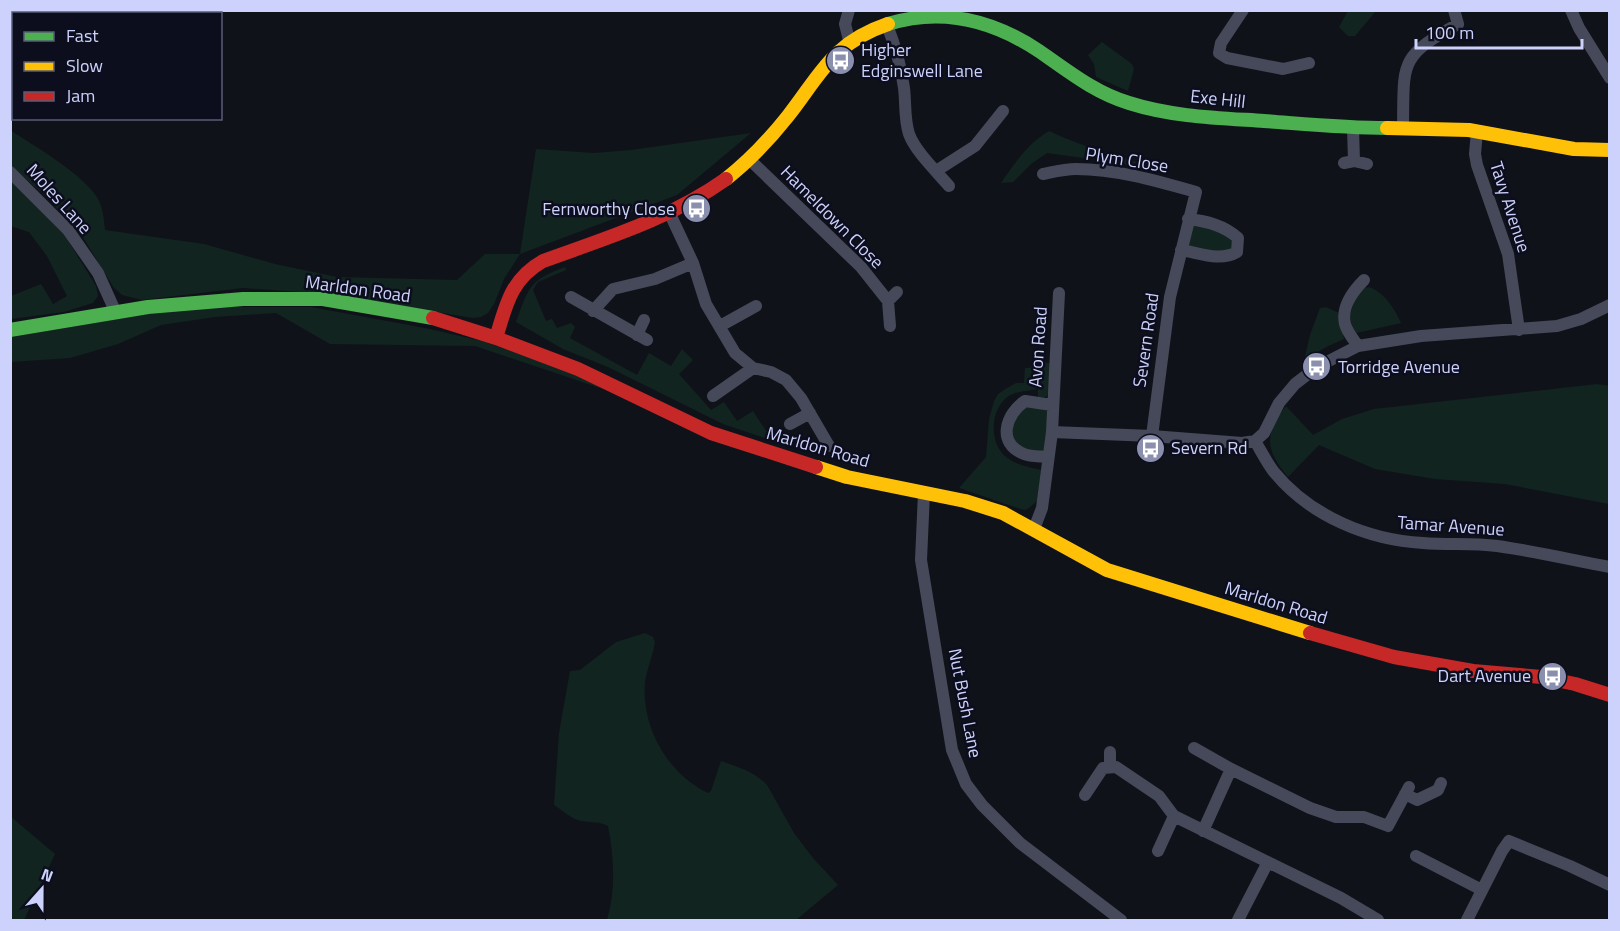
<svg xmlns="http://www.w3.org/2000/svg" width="1620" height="931" font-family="'Titillium Web',sans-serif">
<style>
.green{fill:#112420}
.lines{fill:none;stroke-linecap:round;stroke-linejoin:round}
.street{stroke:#46495a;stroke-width:12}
.fast{stroke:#4caf50;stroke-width:14}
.slow{stroke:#ffc107;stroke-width:14}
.jam{stroke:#c62828;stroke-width:14}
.labels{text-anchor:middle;stroke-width:5;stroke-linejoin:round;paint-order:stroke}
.poi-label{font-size:18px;fill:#ccd2fc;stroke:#0d0e1d;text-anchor:start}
.street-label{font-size:18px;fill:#ccd2fc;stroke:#0d0e1d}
</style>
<rect width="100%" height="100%" fill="#10121a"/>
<!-- green -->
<path class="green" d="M1348 11V10L1376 11 1355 36H1348L1339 27Z
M1102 42 1132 64 1134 69 1128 91 1096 77 1094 64 1088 55Z
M10 130C33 145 86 176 98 199 103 208 104 220 105 230L204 244 275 264 337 277 457 280 485 254H520L536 149 594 153 631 150 751 133 677 195 520 254 504 279 494 304 488 313 481 317 473 318 327 294 243 288 142 300 122 295 114 288 81 234 42 193 11 166Z
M1049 131C1087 150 1130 157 1169 174L1113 162 1047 153 1031 164 1013 182 1001 183C1015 163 1027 144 1049 131Z
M10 177 64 234 96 286 98 296 93 303 64 312 11 319V296L41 284 53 304 67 296 47 256 29 232 11 226Z
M1188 219 1230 230 1237 252 1181 250Z
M565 267 566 270 538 282 533 290 546 321 552 319 557 328 571 323 575 327 570 338 637 375 649 353 671 366 682 349 693 360 679 374 711 410 724 402 737 421 753 411 766 431 769 429 772 433 779 429 791 447 723 424 608 367 563 349 516 322C529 287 529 280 565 267Z
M1369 287C1384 292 1395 309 1401 323L1356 333C1344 317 1354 302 1362 288Z
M190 307H311L425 328 482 341 579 374 603 389 475 346 330 344 276 313 215 317 161 325 118 344 70 358 11 362V337Z
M1326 307 1339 313 1344 339 1326 347 1304 361 1310 335 1320 308Z
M1033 362 1051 363 1048 393 1046 397 1038 398V389C1028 391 1014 391 1006 398 990 412 989 443 1006 457 1016 465 1028 467 1041 470L1037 501C1033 504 1029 509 1025 510 1022 510 968 491 959 488L986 457 989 419 994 401 998 394 1007 388 1016 383H1024L1025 368H1031Z
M1597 384 1610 386 1609 504 1505 484 1435 479 1375 469 1319 445 1288 477C1265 450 1264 434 1286 406L1313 435 1342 419 1374 409Z
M1052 405 1048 457 1016 450 1008 423 1017 407Z
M645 633 653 637 655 642C653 655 647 669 645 682 641 727 668 774 708 793L711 791 721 761C738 767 755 772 767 785L794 833 813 858 838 885 796 920H607C616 890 614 857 608 826 598 820 586 824 575 819 568 816 561 809 554 805L559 733 570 671 580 670 616 642Z
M10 816 55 854 24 920H11Z"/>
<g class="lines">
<!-- street -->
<path class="street" d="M849 10 845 24 850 44
M1243 10 1221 43 1219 53 1227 58 1283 69 1309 63
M1571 10 1579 28 1610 78
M887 25C895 45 901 66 904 88 906 104 904 118 909 134 915 151 937 172 949 186
M1353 128 1354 161
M1403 128C1404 63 1398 57 1458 24L1454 10
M1477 131 1475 154 1477 165 1508 254 1519 330
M750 160 861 267 888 301 897 292
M1344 163 1354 161 1367 164
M936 171 975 146 1003 111
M10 172 68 230 98 273 116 313
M1043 174C1053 172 1065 169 1076 169 1116 169 1157 181 1196 192L1170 297 1152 436
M670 214 693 263 706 304 735 353 753 368 771 372 786 380 801 398 829 446
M1181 250C1200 253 1220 262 1237 252L1238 238C1224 225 1206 221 1188 219
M571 297 647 340
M888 301 890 326
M593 311 613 289 655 279 693 263
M720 326 756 306
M637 335 644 320
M1358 346C1354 340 1347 332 1345 324 1341 307 1353 291 1364 280
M713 396 753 368
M790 424 810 413
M1052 432 1152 436 1242 443 1255 441 1264 433 1279 403 1295 384 1317 367 1358 346 1421 336 1557 326 1581 319 1610 305
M1255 441C1261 451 1267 463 1274 472 1310 516 1368 540 1423 543 1448 545 1472 543 1497 546 1534 551 1572 560 1610 567
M1048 457C1041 456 1031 457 1024 454 996 443 1006 414 1025 401L1052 405
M924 493 921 560 952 750 966 784 982 805 1020 843 1121 920
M1034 529 1042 508 1052 432 1059 293
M1194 748 1231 769 1310 808 1336 817H1364L1388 826 1409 787
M1110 767V752
M1405 794 1417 800 1438 790 1441 783
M1085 795 1103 768 1116 767 1159 796 1174 816 1341 898 1378 920
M1203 831 1231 769
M1158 851 1174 816
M1416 856 1482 890
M1238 920 1268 862
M1467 920 1502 851 1509 841 1570 866 1610 885"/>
<!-- fast -->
<path class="fast" d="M888 24C942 7 994 21 1039 51 1068 71 1095 93 1129 103 1173 117 1219 118 1264 121 1305 124 1346 128 1387 128
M10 330 148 307 243 299H323L433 318"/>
<!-- slow -->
<path class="slow" d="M1387 128 1469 130 1574 149 1610 150
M726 179C749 161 769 140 788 116 821 74 832 43 888 24
M816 467 847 477 965 501 1003 513 1107 570 1310 633"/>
<!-- jam -->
<path class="jam" d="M433 318 496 338 578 369 711 433 816 467
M496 338C506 305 511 279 543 261 606 238 670 219 726 179
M1310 633 1394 657 1473 671 1542 677 1575 684 1610 695"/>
</g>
<!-- icons -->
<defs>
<symbol id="bus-disc" viewBox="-11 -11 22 22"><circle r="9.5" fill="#8a8fad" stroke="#0d0e1d"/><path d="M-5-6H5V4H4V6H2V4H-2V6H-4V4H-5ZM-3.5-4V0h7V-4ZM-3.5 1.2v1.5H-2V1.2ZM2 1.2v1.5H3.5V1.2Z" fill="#fff"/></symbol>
</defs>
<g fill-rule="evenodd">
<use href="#bus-disc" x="824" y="44" width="33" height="33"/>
<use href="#bus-disc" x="680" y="192" width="33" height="33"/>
<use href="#bus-disc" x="1300" y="350" width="33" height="33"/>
<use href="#bus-disc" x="1134" y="432" width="33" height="33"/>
<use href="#bus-disc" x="1536" y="660" width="33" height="33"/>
</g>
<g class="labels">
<!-- poi labels -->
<g class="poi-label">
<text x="861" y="56">Higher<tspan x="861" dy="21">Edginswell Lane</tspan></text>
<text x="675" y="215" text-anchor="end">Fernworthy Close</text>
<text x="1338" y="373">Torridge Avenue</text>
<text x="1171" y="454">Severn Rd</text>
<text x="1531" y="682" text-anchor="end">Dart Avenue</text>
</g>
<!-- street labels -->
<g class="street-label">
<text transform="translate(1218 99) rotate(6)" y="6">Exe Hill</text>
<text transform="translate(1127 160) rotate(9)" y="6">Plym Close</text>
<text transform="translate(59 199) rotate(48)" y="6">Moles Lane</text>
<text transform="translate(1510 207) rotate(72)" y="6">Tavy Avenue</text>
<text transform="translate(832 217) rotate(45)" y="6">Hameldown Close</text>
<text transform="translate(358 289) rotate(8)" y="6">Marldon Road</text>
<text transform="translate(1146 340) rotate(-82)" y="6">Severn Road</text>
<text transform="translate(1038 347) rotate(-86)" y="6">Avon Road</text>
<text transform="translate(818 447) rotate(16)" y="6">Marldon Road</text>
<text transform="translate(1451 526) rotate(4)" y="6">Tamar Avenue</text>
<text transform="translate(1276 603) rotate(17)" y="6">Marldon Road</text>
<text transform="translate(965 703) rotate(79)" y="6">Nut Bush Lane</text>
</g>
</g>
<!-- border -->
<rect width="1620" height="931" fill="none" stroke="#ccd2fc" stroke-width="24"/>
<!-- legend -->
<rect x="12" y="12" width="210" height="108" fill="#0d0e1d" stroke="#595c76" stroke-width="1.5"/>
<rect x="24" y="32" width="30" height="9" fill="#4caf50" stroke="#595c76" stroke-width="1.5"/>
<text x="66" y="42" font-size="18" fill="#ccd2fc">Fast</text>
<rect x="24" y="62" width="30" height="9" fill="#ffc107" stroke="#595c76" stroke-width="1.5"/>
<text x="66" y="72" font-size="18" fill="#ccd2fc">Slow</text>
<rect x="24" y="92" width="30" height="9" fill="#c62828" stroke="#595c76" stroke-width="1.5"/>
<text x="66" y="102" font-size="18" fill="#ccd2fc">Jam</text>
<!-- north arrow -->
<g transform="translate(42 889) rotate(21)" stroke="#0d0e1d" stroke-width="4.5" paint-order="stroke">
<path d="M0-4.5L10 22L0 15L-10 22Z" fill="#ccd2fc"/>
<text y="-9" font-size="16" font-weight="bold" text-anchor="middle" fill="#ccd2fc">N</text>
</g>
<!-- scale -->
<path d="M1416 39v9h166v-9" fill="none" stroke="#ccd2fc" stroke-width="3"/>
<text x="1425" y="39" font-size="18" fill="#ccd2fc" stroke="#0d0e1d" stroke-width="4.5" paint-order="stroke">100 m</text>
</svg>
